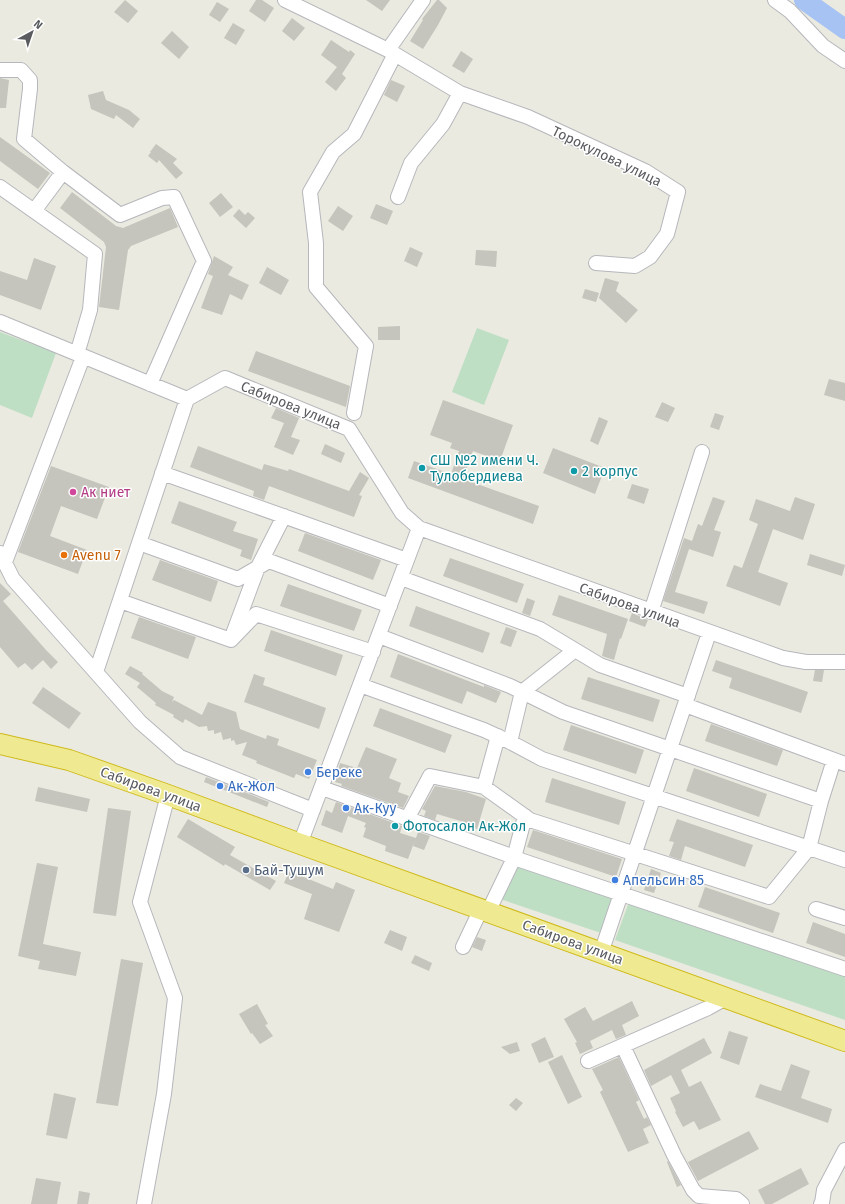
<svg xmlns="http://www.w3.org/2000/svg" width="845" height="1204" font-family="'Fira Sans',sans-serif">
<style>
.green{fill:#bfdfc5}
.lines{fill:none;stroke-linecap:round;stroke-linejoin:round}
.river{stroke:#a7c3f4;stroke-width:20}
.building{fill:#c5c4bd}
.minor-casing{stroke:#b6b7bc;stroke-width:16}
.highway-casing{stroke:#d0ba1a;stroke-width:22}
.minor{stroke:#fff;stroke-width:14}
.highway{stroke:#efea92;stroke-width:20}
.culture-dot{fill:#0f9aa8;stroke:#fff;stroke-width:1.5}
.hotel-dot{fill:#d1479c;stroke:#fff;stroke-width:1.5}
.food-dot{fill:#e8710a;stroke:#fff;stroke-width:1.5}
.shop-dot{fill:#3f7fe0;stroke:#fff;stroke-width:1.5}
.service-dot{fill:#5c6f8a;stroke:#fff;stroke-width:1.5}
.labels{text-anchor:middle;stroke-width:3;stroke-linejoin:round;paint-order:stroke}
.street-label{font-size:14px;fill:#595b5f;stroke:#fff}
.culture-label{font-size:14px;fill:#0d838f;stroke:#fff;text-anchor:start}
.hotel-label{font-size:14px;fill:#b23c85;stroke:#fff;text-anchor:start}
.food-label{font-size:14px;fill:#c56008;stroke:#fff;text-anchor:start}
.shop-label{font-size:14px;fill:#366cbe;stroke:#fff;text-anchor:start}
.service-label{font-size:14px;fill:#4e5e75;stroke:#fff;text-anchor:start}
</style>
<rect width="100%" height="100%" fill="#eaeae0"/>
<!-- green -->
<path class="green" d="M477 328 509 340 484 405 452 392Z
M0 332 56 353 32 418 0 405Z
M518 865 615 899 601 933 500 899Z
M629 902 845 974V1020L615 940Z"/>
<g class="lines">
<!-- river -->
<path class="river" d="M804 0 845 29"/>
</g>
<!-- building -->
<path class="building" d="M125 0 138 11 128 23 114 12Z
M256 0H262L274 8 265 22 249 11Z
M366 0H390L382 11Z
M437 0H439L447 8 438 25 423 49 410 41 423 20 422 19Z
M217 2 229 9 220 22 209 15Z
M292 18 305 28 294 41 282 31Z
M233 23 245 30 236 45 224 38Z
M172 31 189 47 179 59 161 43Z
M331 40 349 52 350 50 355 54 342 74 346 78 336 91 325 82 337 67 321 55Z
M461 51 473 59 464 73 452 66Z
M0 78 9 80 6 108H0Z
M391 80 405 86 397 102 384 95Z
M103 91 106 100 129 110 140 119 133 128 116 115 114 119 91 109 88 95Z
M0 137 50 173 38 189 0 161Z
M156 144 177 159 173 163 183 173 176 179 159 160 157 163 148 156 151 152H150Z
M72 192 116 226 123 228 170 208 178 227 131 246 128 250 119 310 99 307 106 247 104 242 60 208Z
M221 193 233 207 220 217 209 203Z
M376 204 393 211 387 225 370 218Z
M338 206 353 216 343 231 328 221Z
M239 209 245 215 248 212 255 218 246 228 233 216Z
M410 247 423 253 417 267 404 261Z
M476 250 497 251 496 267 475 265Z
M214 256 233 267 228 275 249 285 242 300 230 294 222 315 201 308 213 276 208 274Z
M34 258 56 266 41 310 0 295V271L27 280Z
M267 267 289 280 281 295 259 283Z
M605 278 619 282 616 291 638 310 626 323 599 298Z
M585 289 599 293 596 302 582 298Z
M400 326V340H378V327Z
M256 351 350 386 346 407 248 371Z
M829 379 845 383V401L824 395Z
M443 400 513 425 500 461 473 451 463 479 539 506 533 524 408 478 414 461 451 474 459 451 450 448 452 443 430 435Z
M662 402 675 408 668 422 655 417Z
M276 408 299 418 291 437 300 440 293 455 274 447 284 423 271 418Z
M715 413 724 416 719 430 710 427Z
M599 417 608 421 598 445 590 441Z
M325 444 345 453 341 463 321 454Z
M198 446 262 470 264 464 288 471 289 469 349 491 360 472 369 478 359 495 362 496 354 517 269 486 264 500 253 496 254 491 190 467Z
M553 448 605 468 595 494 543 473Z
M51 466 109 487 97 519 61 506 50 536 87 550 78 574 18 552Z
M632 484 649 489 644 504 627 498Z
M713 497 725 501 714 530 721 532 713 557 689 549 675 592 708 602 704 614 663 601 684 538 692 541 698 524 702 526Z
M795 497 815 504 803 540 773 529 758 572 788 583 780 606 726 586 734 565 742 568 758 524 749 520 756 499 790 511Z
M179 501 237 522 233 531 258 539 251 560 240 556 242 550 171 523Z
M305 533 381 560 373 580 298 551Z
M810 554 845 565 842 576 807 565Z
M450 558 524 584 517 603 443 576Z
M160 560 218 581 211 602 152 580Z
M0 583 11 594 3 601 46 650 58 662 51 669 43 660 32 670 25 663 18 668 0 647Z
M288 584 362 610 354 631 280 606Z
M559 595 628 619 621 639 620 638 614 660 602 656 607 634 552 615Z
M527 598 535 601 530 616 522 613Z
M416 606 490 633 483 653 409 626Z
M632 613 648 620 645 627 629 621Z
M139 617 196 637 188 659 131 638Z
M506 627 517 631 511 647 500 643Z
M271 630 343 655 336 676 264 651Z
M398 654 484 687V685L501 692 496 703 467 691 462 704 390 677Z
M716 660 808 692 801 713 729 688 732 678 712 671Z
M130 666 143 673 142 674 162 691 174 697 172 702 174 700 202 715 208 702 236 712 240 729 266 739 267 735 279 739 277 745 317 760 309 779 296 774 294 778 256 763 257 761 242 755 247 742 236 745 234 740 231 741V738L223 740 221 732 214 734V730L208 731 207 726 199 727 185 719 183 723 173 717 174 715 155 705 156 703 137 687 140 683 125 674Z
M815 670H824L822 682 813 681Z
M254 674 265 678 263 685 326 708 319 729 244 702Z
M588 677 660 700 653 722 581 699Z
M43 687 81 713 69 729 32 703Z
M380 708 452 735 445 753 373 726Z
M711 724 783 750 777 766 705 741Z
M571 725 644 750 636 774 563 750Z
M366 747 397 759 389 778 401 783 398 792 409 796 403 808 341 786 342 784 335 782 340 763 357 768Z
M694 768 767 794 759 817 686 791Z
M206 777 269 802 267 807 204 782Z
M552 778 626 802 619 825 545 802Z
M435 786 466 792 486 799 477 829 463 825 464 822 437 814 435 820 424 816 426 811 422 809Z
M38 787 90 799 87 812 35 801Z
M336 802 402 826 400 833 416 838 418 832 430 836 424 850 413 846 415 840 408 859 385 851 386 846 363 837 366 828 364 827 366 823 348 816 342 833 321 825 326 810 332 813Z
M108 808 131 811 116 916 93 913Z
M188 819 235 847 230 855 276 881 270 890 225 864 224 866 177 837Z
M677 819 753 845 745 867 685 846 681 860 669 856 674 842 669 841Z
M533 830 622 859 616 877 527 847Z
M37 863 58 867 43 944 81 952 76 976 38 969 40 961 18 956Z
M651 869 661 873 654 893 644 890Z
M289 871 333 889 336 882 355 890 339 932 304 919 312 894 284 883Z
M705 887 780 913 773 933 698 907Z
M813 922 845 934V957L806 943Z
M390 930 407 937 402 951 384 943Z
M477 937 486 940 482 951 472 947Z
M415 955 432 963 429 971 411 963Z
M121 959 143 963 118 1106 96 1103Z
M632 1001 639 1016 622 1025 626 1035 616 1039 612 1030 590 1041 593 1048 580 1054 575 1043 577 1042 564 1019 585 1007 593 1021Z
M257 1004 268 1024 265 1025 273 1036 260 1044 252 1033 251 1034 239 1014Z
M729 1031 748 1037 739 1065 720 1058Z
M545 1037 554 1057 539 1063 531 1044Z
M704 1038 712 1053 681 1070 689 1087 701 1081 721 1120 699 1130 694 1121 683 1127 675 1112 676 1111 670 1098 680 1093 671 1075 651 1086 644 1070Z
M517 1042 520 1051 510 1054 501 1047Z
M562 1055 582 1097 568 1104 548 1062Z
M619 1057 639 1100 636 1102 644 1119 647 1117 651 1125 643 1129 649 1143 628 1152 600 1092 603 1090 592 1069Z
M791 1064 810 1071 801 1098 832 1109 828 1123 755 1097 760 1084 781 1091Z
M54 1093 76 1098 67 1139 46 1135Z
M516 1098 523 1103 516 1111 509 1105Z
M749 1131 759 1149 698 1181 683 1153 688 1162Z
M668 1161 681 1185 677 1187 667 1162Z
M801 1168 809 1184 772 1204H765L758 1190Z
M36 1178 61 1182 57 1204H31Z
M79 1191 90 1193 88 1204H77Z"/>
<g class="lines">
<defs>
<path id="minor" d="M285 0 388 50 460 93 528 117 645 171 678 192 667 234 650 257 635 266 596 263
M775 0 790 11 823 46 845 61
M388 50 423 0
M0 70H21L30 80V89L24 139 63 172
M0 187 95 254 90 310 77 354
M398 197 411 163 443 124 460 93
M34 211 63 172 120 215 162 198 174 197 204 261 150 384
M0 322 187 399 225 378 349 429 402 513 419 528 783 658 806 662H845
M354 413 366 346 316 287V243L310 192 333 152 354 134 395 54
M162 473 407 560
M139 543 238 579 269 561 390 606
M0 553 13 579 140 722 180 757 313 810
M5 562 83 357
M401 578 540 629 600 665 688 696
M120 601 231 640 256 614 373 652
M651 612 702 452
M233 634 258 567 284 516
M379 636 510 686 563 712 821 801
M96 672 187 399
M360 685 484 730 510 742 542 759 845 860
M685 705 845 764
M498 736 484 787 530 820 769 897 809 848 821 801 834 760
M510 742 522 692 575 650
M322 788 514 857
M407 819 430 776 484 787
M300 844 419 528
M514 858 525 816
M816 909 845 918
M488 912 514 858 845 969
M463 947 481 909
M601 953 709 633
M623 1046 674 1155 693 1190 699 1196 736 1199 742 1204
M588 1061 708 1008 726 998
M144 1204 164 1094 175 998 140 902 168 795
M821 1204 822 1203 824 1190 845 1150"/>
<path id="highway" d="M0 744 69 760 168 795 284 838 845 1041"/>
</defs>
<!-- minor casing -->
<use href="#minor" class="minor-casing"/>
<!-- highway casing -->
<use href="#highway" class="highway-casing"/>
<!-- minor -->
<use href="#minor" class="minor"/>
<!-- highway -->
<use href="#highway" class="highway"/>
</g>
<!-- markers -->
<g class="culture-dot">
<circle cx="422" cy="468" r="4"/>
<circle cx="574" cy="471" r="4"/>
<circle cx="395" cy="826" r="4"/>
</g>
<circle class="hotel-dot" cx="73" cy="492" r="4"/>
<circle class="food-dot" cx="64" cy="555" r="4"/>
<g class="shop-dot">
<circle cx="308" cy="772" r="4"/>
<circle cx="220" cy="786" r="4"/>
<circle cx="346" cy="808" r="4"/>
<circle cx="615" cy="880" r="4"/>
</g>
<circle class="service-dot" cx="246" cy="870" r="4"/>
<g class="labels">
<!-- street labels -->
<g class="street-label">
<text transform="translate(607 156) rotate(26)" y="5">Торокулова улица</text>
<text transform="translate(291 405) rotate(22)" y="5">Сабирова улица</text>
<text transform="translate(630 605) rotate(20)" y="5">Сабирова улица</text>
<text transform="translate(151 789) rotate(20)" y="5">Сабирова улица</text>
<text transform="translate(573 942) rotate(20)" y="5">Сабирова улица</text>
</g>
<!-- culture labels -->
<g class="culture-label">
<text x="430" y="465">СШ №2 имени Ч.<tspan x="430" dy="16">Тулобердиева</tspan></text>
<text x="582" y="476">2 корпус</text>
<text x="403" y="831">Фотосалон Ак-Жол</text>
</g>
<!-- hotel labels -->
<g class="hotel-label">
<text x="81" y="497">Ак ниет</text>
</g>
<!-- food labels -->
<g class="food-label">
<text x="72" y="560">Avenu 7</text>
</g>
<!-- shop labels -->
<g class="shop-label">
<text x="316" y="777">Береке</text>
<text x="228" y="791">Ак-Жол</text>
<text x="354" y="813">Ак-Куу</text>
<text x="623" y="885">Апельсин 85</text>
</g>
<!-- service labels -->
<g class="service-label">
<text x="254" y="875">Бай-Тушум</text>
</g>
</g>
<!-- north arrow -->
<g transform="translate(32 32) rotate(40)" stroke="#ffffff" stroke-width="3" paint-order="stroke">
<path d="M0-3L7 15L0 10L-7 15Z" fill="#595b5f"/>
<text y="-6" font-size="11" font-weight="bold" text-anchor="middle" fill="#595b5f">N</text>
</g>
</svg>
